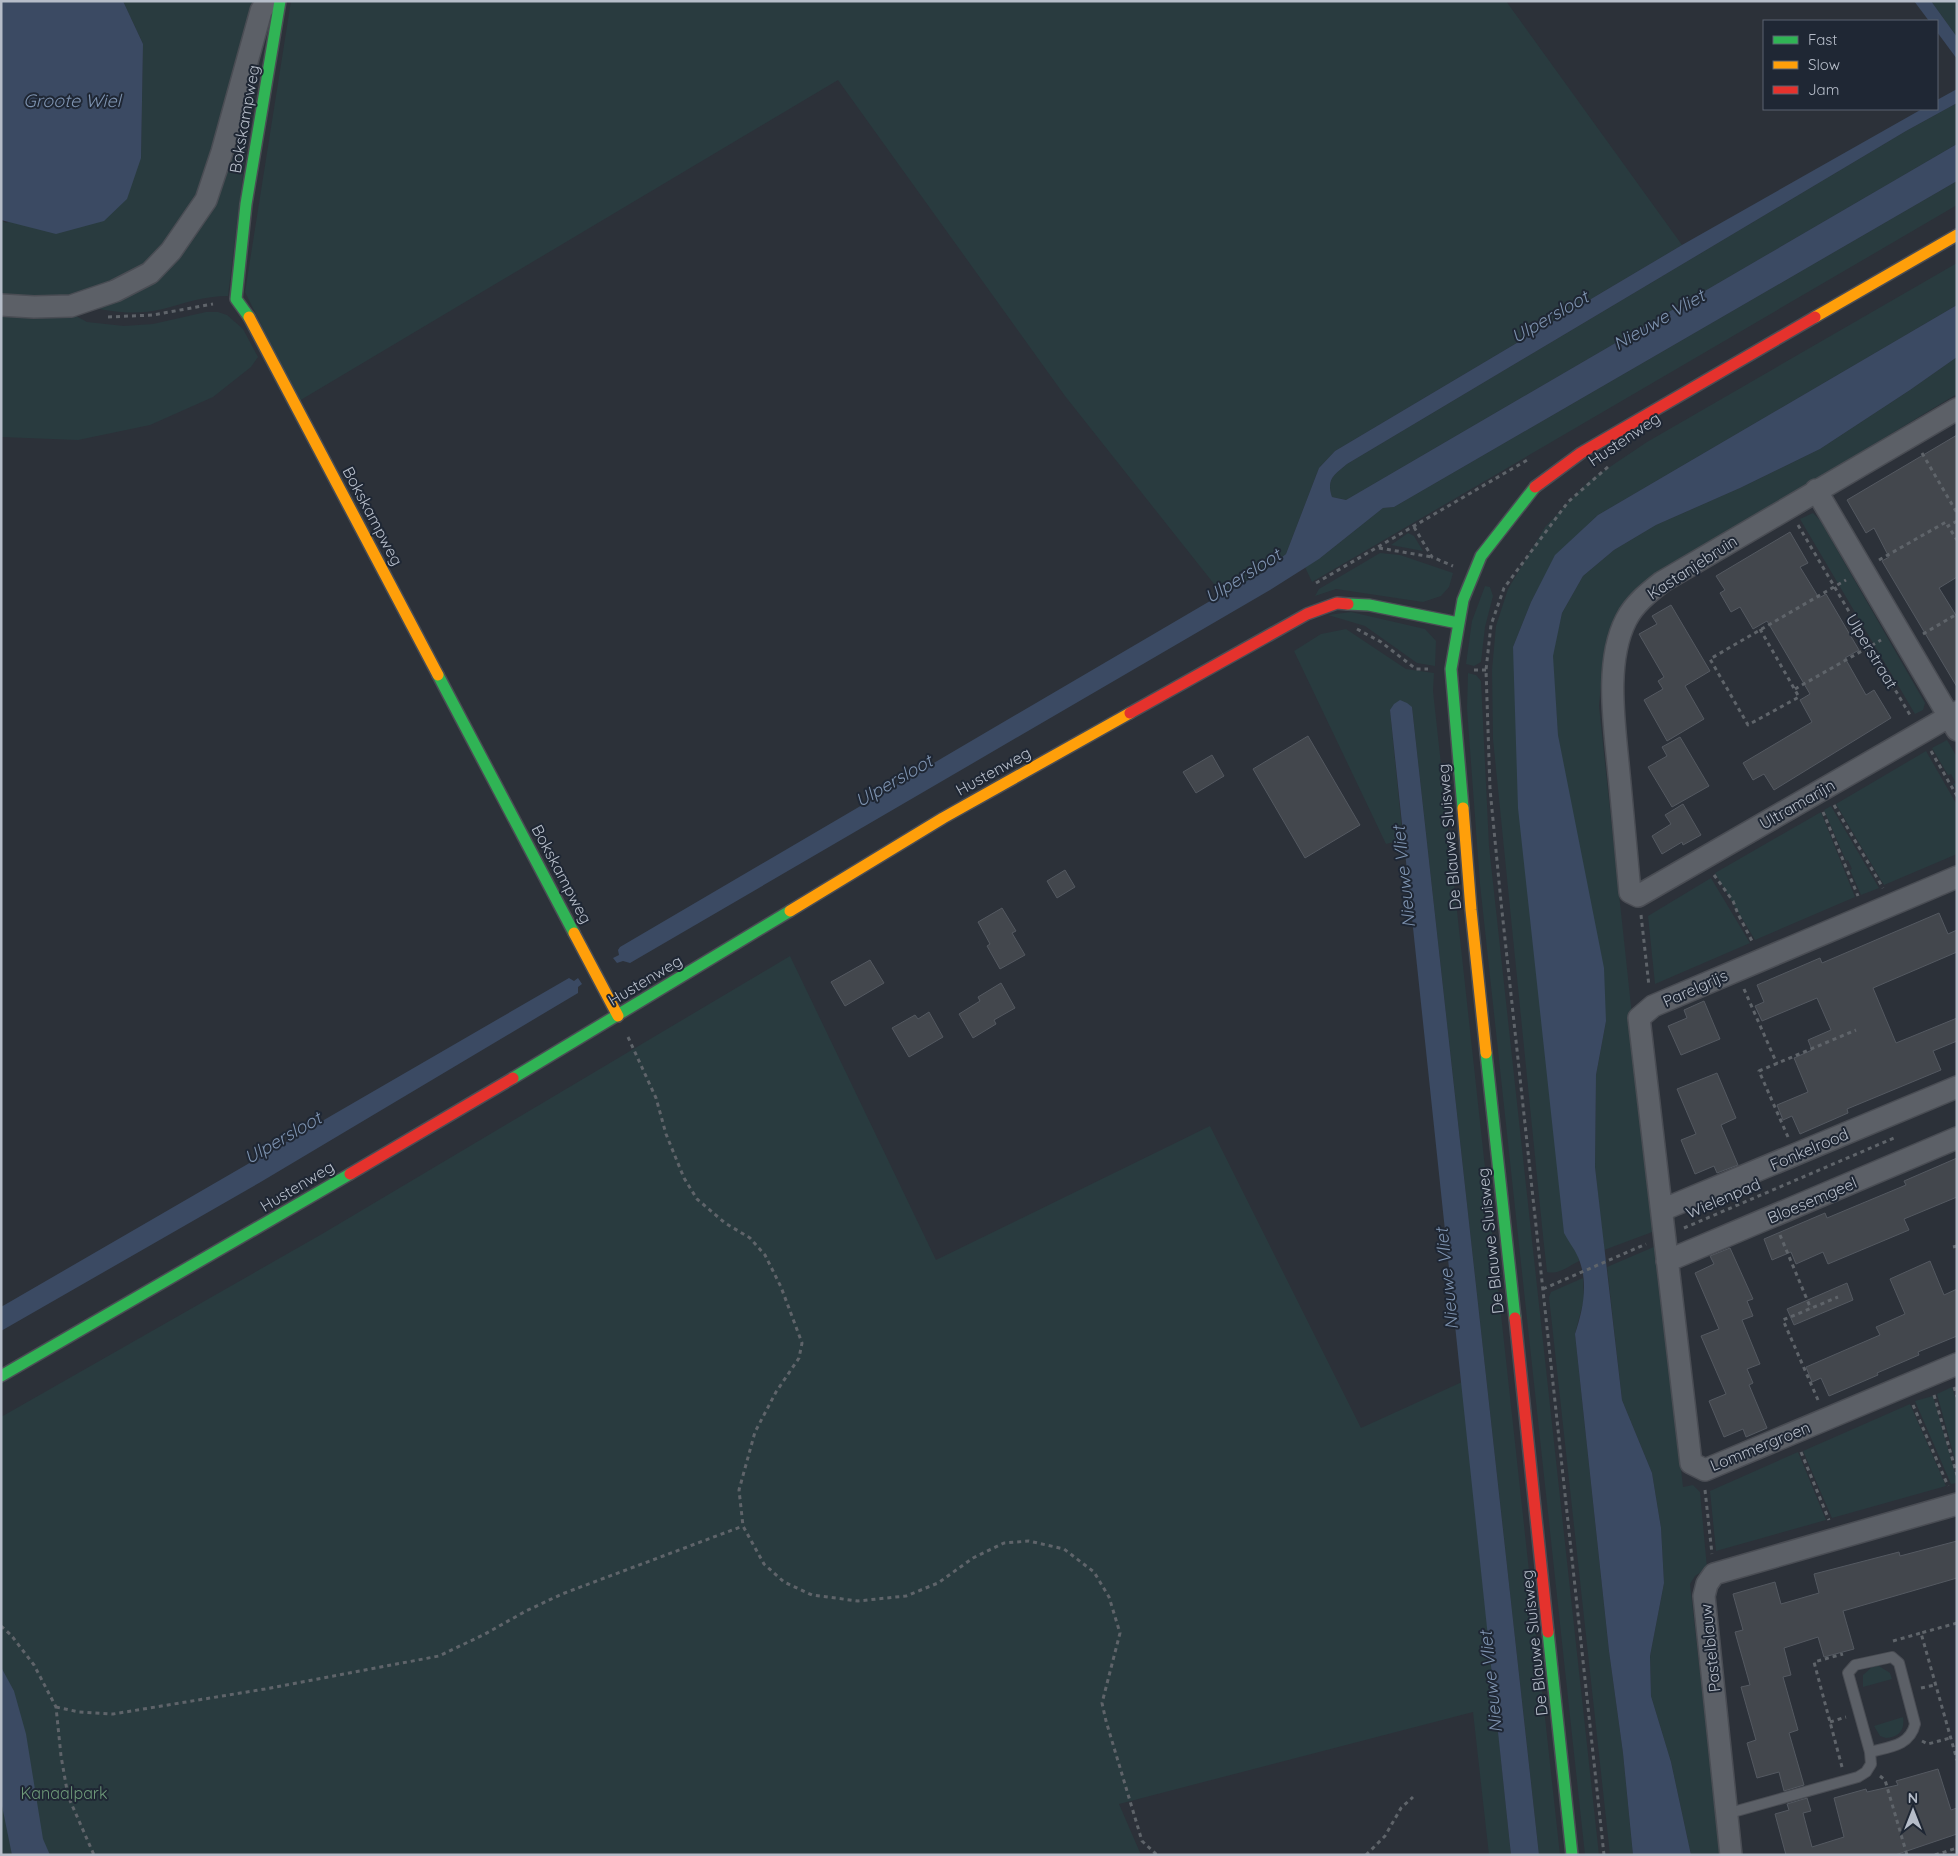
<svg xmlns="http://www.w3.org/2000/svg" width="1958" height="1856" font-family="Quicksand,sans-serif">
<style>
.green{fill:#293b3f}
.water{fill:#3b4a63}
.building{fill:#43474d;stroke:#545961}
.lines{fill:none;stroke-linecap:round;stroke-linejoin:round}
.lane-casing{stroke:#4a4d54;stroke-width:12}
.street-casing{stroke:#4a4d54;stroke-width:24}
.fast-casing{stroke:#4a4d54;stroke-width:14}
.slow-casing{stroke:#4a4d54;stroke-width:14}
.jam-casing{stroke:#4a4d54;stroke-width:14}
.path{stroke:#5f646a;stroke-width:3;stroke-dasharray:4 4;stroke-linecap:butt}
.lane{stroke:#5c6067;stroke-width:10}
.street{stroke:#5c6067;stroke-width:21}
.fast{stroke:#30b455;stroke-width:11}
.slow{stroke:#ff9f0a;stroke-width:11}
.jam{stroke:#e5322d;stroke-width:11}
.labels{text-anchor:middle;stroke-width:4;stroke-linejoin:round;paint-order:stroke}
.street-label{font-size:16px;fill:#b6bdc9;stroke:#1f2734}
.park-label{font-size:16px;fill:#6e9979;stroke:#1f2734}
.water-label{font-size:18px;font-style:italic;fill:#7e93b0;stroke:#1f2734}
</style>
<rect width="100%" height="100%" fill="#2c3139"/>
<!-- green -->
<path class="green" d="M123 1H259L210 168 186 218 154 256 134 271 112 283 57 300 1 298V220L6 223 141 158 143 44Z
M291 1H1506L1682 245 1335 451 1319 468 1286 554 1262 573 1222 594 1065 396 838 80 299 401 245 292Z
M1931 1H1957V37Z
M258 53 228 296C204 296 185 303 163 309 138 315 112 313 89 306L176 255Z
M1957 103V144L1346 500 1332 497C1326 479 1334 475 1347 464L1906 131Z
M1957 181V205L1312 582 1305 567 1319 559 1383 508 1394 507Z
M1957 263V305L1598 515 1556 555 1531 602 1513 647 1579 1261C1569 1266 1558 1275 1547 1272L1543 1236 1493 739 1492 670 1496 626 1508 589 1545 527 1589 481 1647 442Z
M1 310 67 311 87 322 124 326 153 324 206 312H218L227 315 243 329 258 357 251 367 213 397 150 425 78 440 1 437Z
M1957 357V394L1700 549 1610 640 1603 662 1599 706 1655 1231 1604 1250 1595 1167 1596 1075 1606 1021 1558 735 1552 656 1562 613 1583 576 1614 550 1656 525 1740 488 1820 449 1910 390Z
M1813 513 1820 520 1925 703 1923 710 1915 714 1800 519Z
M1408 533 1414 536 1423 551 1391 545Z
M1380 553 1400 555 1453 573 1449 587 1441 596 1423 602 1336 589 1315 596 1319 589Z
M1485 586 1490 587 1493 596 1485 627 1481 662 1474 666 1466 664 1472 621Z
M1351 612 1425 629 1436 641 1435 666 1417 663 1365 626 1328 615Z
M1346 629 1406 669 1434 673 1433 691 1560 1855H1539L1412 707 1390 710 1403 840 1386 844 1294 651 1321 634Z
M1468 673 1476 675 1481 681 1489 846 1599 1855H1585L1480 884 1467 709Z
M1947 740 1957 757V790L1953 784 1956 783 1951 774 1948 775 1932 748Z
M1926 751 1957 805V854L1884 885 1836 804Z
M1831 806 1879 888 1861 895 1850 870 1852 869 1848 860 1846 861 1824 810Z
M1821 812 1855 897 1755 940 1715 873Z
M1711 878 1750 943 1655 984 1648 916Z
M790 956 936 1260 1210 1126 1361 1428 1462 1382 1511 1855H1489L1473 1712 1119 1804 1141 1855H1V1417L322 1234Z
M1656 1246 1683 1487 1693 1485 1700 1492 1707 1568 1695 1576 1690 1584 1721 1855H1691L1671 1762 1651 1696 1650 1656 1664 1583 1661 1528 1652 1473 1622 1400 1607 1267Z
M1583 1278 1584 1299 1575 1334 1609 1651 1623 1753 1633 1855H1610L1549 1297 1551 1292Z
M1952 1387 1957 1404V1467L1937 1394Z
M1933 1396 1957 1480V1483L1951 1484 1915 1401Z
M1910 1404 1946 1486 1832 1518 1803 1451Z
M1798 1452 1826 1520 1716 1551 1710 1491Z
M1879 1666 1890 1673 1892 1679 1863 1687V1675L1872 1667Z
M1903 1717C1905 1730 1899 1737 1886 1738L1880 1736 1874 1726Z"/>
<!-- water -->
<path class="water" d="M1 1H123L143 44 141 158 127 199 104 221 56 234 1 220Z
M1914 1H1931L1957 37V59L1937 32V21H1929Z
M1957 89V103L1906 131 1347 464C1334 475 1326 479 1332 497L1346 500 1957 144V181L1394 507 1383 508 1319 559 1270 590 630 963 623 961 617 963 613 958 619 955 618 950 620 947 1222 594 1262 573 1286 554 1319 468 1335 451 1682 245 1922 109H1937V100Z
M1957 305V357L1910 390 1820 449 1740 488 1656 525 1614 550 1583 576 1562 613 1553 656 1558 735 1604 968 1606 1021 1596 1075 1595 1167 1622 1400 1652 1473 1661 1528 1664 1583 1650 1656 1651 1696 1671 1762 1691 1855H1633L1623 1753 1609 1651 1575 1334C1583 1310 1589 1282 1578 1257 1574 1248 1568 1241 1564 1233L1518 808 1513 647 1531 602 1555 555 1598 515Z
M1400 700 1407 703 1412 707 1539 1855H1511L1390 710 1394 704Z
M569 978 574 981 578 978 582 984 578 987V993L259 1183 1 1331V1307Z
M1 1667 14 1691 26 1734 43 1839 50 1855H12L1 1801Z"/>
<!-- building -->
<path class="building" d="M1957 435V577L1939 588 1957 617V687L1882 561 1889 557 1874 528 1866 533 1847 500Z
M1790 532 1808 563 1800 567 1819 598 1826 594 1859 650 1845 658 1866 695 1874 690 1891 718 1774 790 1764 774 1753 780 1743 763 1812 722 1800 700 1810 694 1767 621 1753 629 1740 607 1731 612 1720 593 1725 590 1716 576Z
M1671 605 1710 671 1685 686 1704 719 1667 741 1644 700 1663 689 1658 681 1664 677 1639 634 1657 624 1652 616Z
M1308 736 1360 825 1305 858 1253 769Z
M1680 737 1709 786 1672 807 1648 767 1667 756 1662 747Z
M1212 755 1224 776 1196 793 1183 772Z
M1683 804 1701 835 1683 845 1682 842 1662 854 1652 836 1671 824 1665 815Z
M1065 870 1075 887 1057 898 1047 881Z
M1002 908 1016 931 1012 933 1025 955 1000 969 987 946 990 944 978 922Z
M1939 913 1948 934 1957 930V952L1873 988 1896 1043 1957 1018V1041L1933 1051 1941 1070 1847 1109 1848 1113 1800 1134 1792 1116 1783 1120 1777 1105 1808 1092 1794 1058 1812 1050 1808 1040 1831 1030 1817 998 1762 1021 1755 1006 1764 1002 1757 985 1820 958 1822 963Z
M870 960 884 983 845 1006 831 982Z
M1001 983 1015 1008 994 1020 996 1024 973 1038 959 1014 980 1001 978 997Z
M1704 1001 1720 1039 1681 1055 1668 1026 1687 1018 1684 1010Z
M929 1012 943 1037 909 1057 892 1028 915 1015 918 1019Z
M1717 1073 1736 1118 1721 1125 1738 1165 1717 1173 1714 1166 1695 1174 1681 1140 1696 1134 1677 1089Z
M1957 1158V1197L1904 1219 1909 1230 1828 1264 1823 1252 1796 1264 1791 1252 1772 1260 1764 1239 1825 1213 1827 1218 1906 1185 1904 1181Z
M1730 1248 1753 1299 1747 1301 1753 1316 1742 1320 1760 1364 1747 1369 1753 1383 1749 1385 1767 1428 1746 1437 1743 1429 1724 1437 1709 1401 1726 1394 1701 1336 1719 1329 1695 1273 1714 1264 1710 1256Z
M1930 1261 1944 1295 1957 1289V1336L1918 1352 1919 1355 1877 1373 1878 1375 1829 1396 1821 1378 1812 1382 1806 1367 1880 1335 1876 1327 1905 1314 1890 1279Z
M1847 1283 1853 1300 1794 1325 1787 1309Z
M1957 1541V1578L1843 1611 1854 1649 1824 1657 1818 1637 1784 1648 1791 1675 1783 1677 1798 1730 1789 1733 1804 1785 1784 1791 1779 1772 1757 1778 1747 1743 1756 1740 1741 1687 1750 1685 1735 1632 1743 1630 1733 1594 1775 1582 1781 1604 1819 1593 1814 1574 1899 1552 1900 1556Z
M1938 1769 1951 1810 1957 1808V1834L1895 1855H1786L1775 1814 1789 1810 1787 1804 1807 1798 1811 1811 1803 1813 1812 1847 1844 1837 1834 1798 1866 1789 1867 1792 1898 1785 1896 1781Z"/>
<g class="lines">
<defs>
<path id="lane" d="M1726 1814 1858 1777 1866 1772 1871 1764 1870 1752 1848 1673 1855 1665 1892 1657 1899 1663 1915 1724C1910 1746 1889 1747 1870 1752"/>
<path id="street" d="M1 305 34 307 71 306 115 291 150 273 171 251 206 200 222 152 261 11 267 1
M1957 409 1662 582C1648 593 1634 604 1626 620 1604 663 1615 728 1619 774 1623 813 1626 852 1630 892L1638 896 1957 712
M1816 490 1957 730
M1957 877 1653 1006 1639 1018 1691 1463 1705 1470 1957 1364
M1662 1210 1957 1087
M1667 1261 1957 1138
M1731 1855 1704 1596 1707 1584 1714 1574 1957 1504"/>
<path id="fast" d="M249 317 236 299 246 204 280 1
M1348 604 1369 605 1458 623
M438 675 574 933
M1463 808 1451 669 1463 600 1481 556 1535 487
M1486 1053 1515 1318
M513 1078 790 911
M1 1376 350 1174
M1548 1632 1572 1855"/>
<path id="slow" d="M249 317 438 675
M1815 317 1957 235
M1463 808 1471 910 1486 1053
M790 911 943 818 1130 713
M574 933 618 1016"/>
<path id="jam" d="M1535 487 1581 453 1815 317
M1130 713 1307 614 1337 603 1348 604
M350 1174 513 1078
M1515 1318 1548 1632"/>
</defs>
<!-- lane casing -->
<use href="#lane" class="lane-casing"/>
<!-- street casing -->
<use href="#street" class="street-casing"/>
<!-- fast casing -->
<use href="#fast" class="fast-casing"/>
<!-- slow casing -->
<use href="#slow" class="slow-casing"/>
<!-- jam casing -->
<use href="#jam" class="jam-casing"/>
<!-- path -->
<path class="path" d="M108 317 153 315 213 304
M1922 453 1957 513
M1957 521 1948 526 1957 540
M1798 525 1910 715
M1414 527 1432 557 1453 566
M1379 548 1432 557
M1879 560 1946 522 1948 526
M1316 583 1529 459
M1357 629 1381 642 1416 669H1428
M1760 629 1799 697 1748 725 1710 659 1846 580
M1923 634 1957 614
M1474 670H1486
M1795 689 1881 640
M1931 751 1957 796
M1834 805 1883 888
M1823 812 1858 896
M1714 875 1733 901 1738 914 1752 941
M1641 915 1649 986
M1744 989 1777 1064
M628 1037 656 1098 666 1134 684 1178 697 1199 725 1223 750 1238 765 1255 781 1287 802 1343 799 1358 776 1392 755 1432 739 1490 743 1526 764 1564 784 1582 812 1595 858 1601 906 1596 938 1583 973 1558 1004 1543 1029 1541 1064 1549 1094 1572 1109 1597 1120 1633 1102 1703 1106 1721 1142 1841 1157 1855
M1788 1137 1759 1071 1856 1030
M1684 1228 1894 1138
M1780 1235 1811 1309
M1953 1247 1957 1246
M1543 1289 1646 1244
M1954 1387 1957 1397
M1934 1395 1957 1475
M1818 1400 1783 1320 1838 1297
M1913 1405 1948 1486
M1801 1452 1829 1520
M1705 1490 1712 1554
M1957 1623 1921 1633 1957 1760
M1 1626 11 1635 34 1665 56 1707 61 1756 68 1796 94 1855
M1893 1641 1921 1633
M1921 1688 1935 1685
M56 1707 79 1712 113 1714 265 1689 439 1656 485 1634 526 1611 562 1594 743 1526
M1830 1722 1846 1717
M1922 1741 1928 1744 1950 1738
M1842 1767 1814 1662 1843 1654
M1880 1776 1885 1780 1907 1855
M1366 1855 1385 1836 1401 1808 1413 1797
M1604 1855 1501 902 1490 789 1486 670 1491 625 1504 588 1568 502 1609 466
M1935 1855 1957 1848"/>
<!-- lane -->
<use href="#lane" class="lane"/>
<!-- street -->
<use href="#street" class="street"/>
<!-- fast -->
<use href="#fast" class="fast"/>
<!-- slow -->
<use href="#slow" class="slow"/>
<!-- jam -->
<use href="#jam" class="jam"/>
</g>
<g class="labels">
<!-- street labels -->
<g class="street-label">
<text transform="translate(244 119) rotate(-80)" y="6">Bokskampweg</text>
<text transform="translate(1624 439) rotate(-34)" y="6">Hustenweg</text>
<text transform="translate(373 516) rotate(62)" y="6">Bokskampweg</text>
<text transform="translate(1692 567) rotate(-33)" y="6">Kastanjebruin</text>
<text transform="translate(1872 651) rotate(59)" y="6">Ulperstraat</text>
<text transform="translate(993 771) rotate(-29)" y="6">Hustenweg</text>
<text transform="translate(1797 804) rotate(-30)" y="6">Ultramarijn</text>
<text transform="translate(1449 837) rotate(-95)" y="6">De Blauwe Sluisweg</text>
<text transform="translate(562 874) rotate(62)" y="6">Bokskampweg</text>
<text transform="translate(645 980) rotate(-31)" y="6">Hustenweg</text>
<text transform="translate(1695 988) rotate(-24)" y="6">Parelgrijs</text>
<text transform="translate(1809 1149) rotate(-23)" y="6">Fonkelrood</text>
<text transform="translate(297 1186) rotate(-31)" y="6">Hustenweg</text>
<text transform="translate(1723 1198) rotate(-23)" y="6">Wielenpad</text>
<text transform="translate(1812 1200) rotate(-23)" y="6">Bloesemgeel</text>
<text transform="translate(1490 1241) rotate(-96)" y="6">De Blauwe Sluisweg</text>
<text transform="translate(1760 1446) rotate(-22)" y="6">Lommergroen</text>
<text transform="translate(1534 1643) rotate(-96)" y="6">De Blauwe Sluisweg</text>
<text transform="translate(1710 1648) rotate(-96)" y="6">Pastelblauw</text>
</g>
<!-- park labels -->
<g class="park-label">
<text x="64" y="1799">Kanaalpark</text>
</g>
<!-- water labels -->
<g class="water-label">
<text x="72" y="107">Groote Wiel</text>
<text transform="translate(1550 317) rotate(-30)" y="6">Ulpersloot</text>
<text transform="translate(1659 320) rotate(-30)" y="6">Nieuwe Vliet</text>
<text transform="translate(1243 576) rotate(-32)" y="6">Ulpersloot</text>
<text transform="translate(894 781) rotate(-30)" y="6">Ulpersloot</text>
<text transform="translate(1404 877) rotate(-96)" y="6">Nieuwe Vliet</text>
<text transform="translate(283 1138) rotate(-30)" y="6">Ulpersloot</text>
<text transform="translate(1447 1279) rotate(-96)" y="6">Nieuwe Vliet</text>
<text transform="translate(1491 1682) rotate(-96)" y="6">Nieuwe Vliet</text>
</g>
</g>
<!-- border -->
<rect width="1958" height="1856" fill="none" stroke="#b6bdc9" stroke-width="5"/>
<!-- legend -->
<rect x="1763" y="20" width="175" height="90" fill="#1f2734" stroke="#5b6370"/>
<rect x="1773" y="36" width="25" height="8" fill="#30b455" stroke="#5b6370"/>
<text x="1808" y="45" font-size="15" fill="#b6bdc9">Fast</text>
<rect x="1773" y="61" width="25" height="8" fill="#ff9f0a" stroke="#5b6370"/>
<text x="1808" y="70" font-size="15" fill="#b6bdc9">Slow</text>
<rect x="1773" y="86" width="25" height="8" fill="#e5322d" stroke="#5b6370"/>
<text x="1808" y="95" font-size="15" fill="#b6bdc9">Jam</text>
<!-- north arrow -->
<g transform="translate(1913 1811)" stroke="#1f2734" stroke-width="4" paint-order="stroke">
<path d="M0-4L9 19L0 12L-9 19Z" fill="#b6bdc9"/>
<text y="-8" font-size="14" font-weight="bold" text-anchor="middle" fill="#b6bdc9">N</text>
</g>
</svg>
